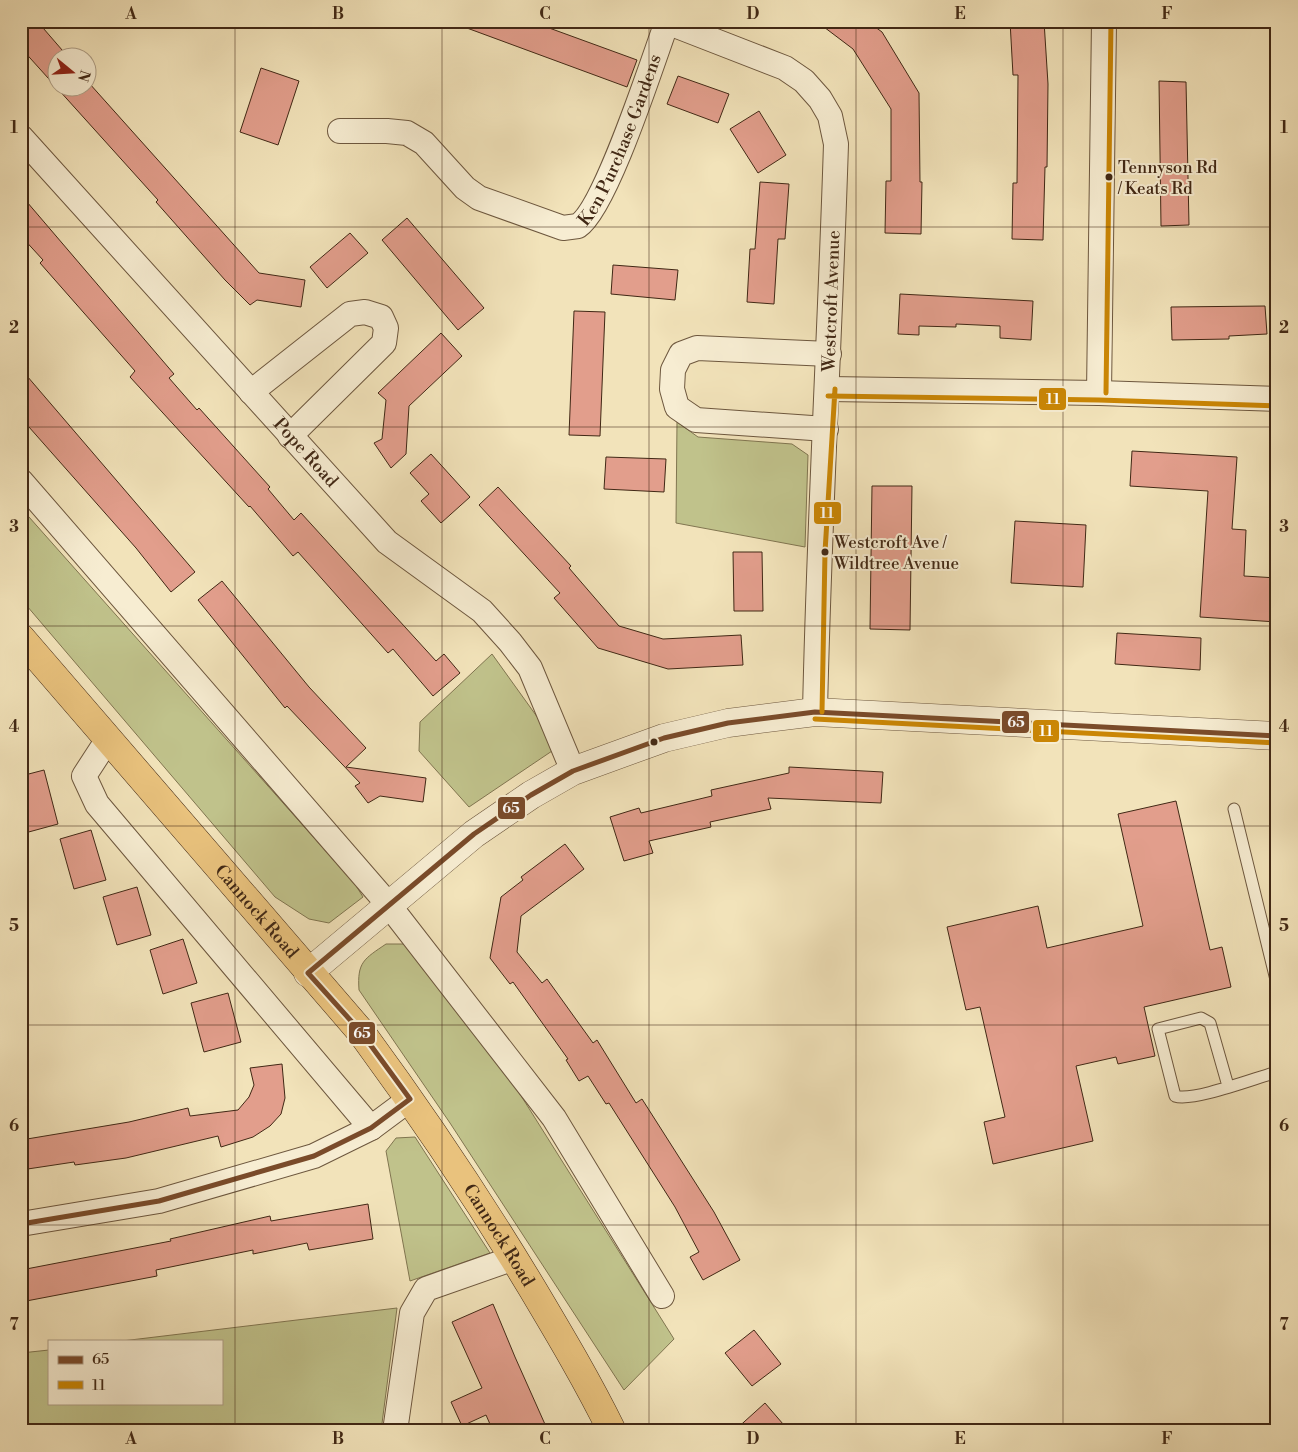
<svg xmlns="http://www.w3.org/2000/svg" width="1298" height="1452" font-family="'Libre Bodoni',serif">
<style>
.green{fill:#c0c28b;stroke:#807550}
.building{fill:#e29e8c;stroke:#412815}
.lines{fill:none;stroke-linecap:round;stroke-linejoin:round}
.service-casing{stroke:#6d573e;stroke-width:13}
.minor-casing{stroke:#6d573e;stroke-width:26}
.tertiary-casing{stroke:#6d573e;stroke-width:29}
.trunk-casing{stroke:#412815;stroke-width:29}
.service{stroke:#f7edd2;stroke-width:11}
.minor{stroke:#f7edd2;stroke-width:24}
.tertiary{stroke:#f7edd2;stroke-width:28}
.trunk{stroke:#e9c27d;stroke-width:28}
.bus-1-casing{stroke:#f7edd2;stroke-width:9}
.bus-2-casing{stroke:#f7edd2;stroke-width:9}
.bus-1{stroke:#7a4b2a;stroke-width:5}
.bus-2{stroke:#ca8605;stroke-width:5}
.grid{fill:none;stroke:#412815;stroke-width:1;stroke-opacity:0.55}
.bus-dot{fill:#412815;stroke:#f7edd2;stroke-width:2}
.labels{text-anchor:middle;stroke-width:4;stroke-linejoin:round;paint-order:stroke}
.bus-label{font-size:17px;fill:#412815;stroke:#f7edd2;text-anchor:start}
.street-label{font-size:18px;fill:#412815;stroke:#f7edd2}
.line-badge{stroke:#f7edd2;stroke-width:2}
.badge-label{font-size:14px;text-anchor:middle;font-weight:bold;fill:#fff}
.neatline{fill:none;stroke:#412815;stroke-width:2}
.grid-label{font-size:16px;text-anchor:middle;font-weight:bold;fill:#412815}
</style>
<rect width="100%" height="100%" fill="#f2e3ba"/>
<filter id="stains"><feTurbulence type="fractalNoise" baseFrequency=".004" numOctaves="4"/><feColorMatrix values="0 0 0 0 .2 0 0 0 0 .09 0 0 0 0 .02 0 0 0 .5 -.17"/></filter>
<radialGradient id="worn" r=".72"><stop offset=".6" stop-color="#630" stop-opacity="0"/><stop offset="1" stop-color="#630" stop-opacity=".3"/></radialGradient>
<!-- green -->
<path class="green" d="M677 422 698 437 792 444 808 455 805 547 676 523Z
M21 508 355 884 363 897 329 923 309 919 275 897 21 599Z
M492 654 548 732 552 751 469 807 419 751 420 722Z
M386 944H405L513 1083 674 1339 624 1390 450 1123 359 990C357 962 364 959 386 944Z
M415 1137 490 1253 410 1281 386 1151 396 1138Z
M397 1308 381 1431H21V1353L49 1350V1403H221V1341H122Z"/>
<!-- building -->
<path class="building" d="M21 21H37L69 58H58V88H88V78L91 82 89 83 259 273 305 280 301 307 257 300 250 305 225 280 156 202 158 200 21 48Z
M456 21H530L637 60 627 87 456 24Z
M816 21H867L882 32 919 93 920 182H922L921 234 885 233 886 181H891V109L853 49Z
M1010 21H1044L1048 84 1047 167H1045L1043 240 1012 239 1013 183H1017L1018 75H1013Z
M261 68 299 81 278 145 240 132Z
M678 76 729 94 718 123 667 104Z
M1159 81 1186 82 1189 225 1161 226Z
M759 111 786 155 758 173 730 129Z
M760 182 789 184 785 239H778L774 304 747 302 750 249H755Z
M21 195 174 374 169 378 197 410 199 408 270 487 268 489 294 520 301 513 436 661 444 654 460 673 433 696 393 649 388 653 298 552 293 556 250 506 249 507 130 377 135 371 40 263 43 260 21 236Z
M407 218 484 308 458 330 382 240Z
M350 233 368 253 327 288 310 267Z
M613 265 678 270 675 300 611 294Z
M900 294 1033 301 1031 340 1000 338V326L956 324V327L919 326V335L898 334Z
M1265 306 1267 334 1229 336V339L1172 340 1171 307Z
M574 311 605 312 600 436 569 435Z
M441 333 462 356 409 406 406 454 391 468 374 443 382 439 386 400 378 393Z
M21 369 195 572 171 592 136 548 21 418Z
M1132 451 1237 457 1232 529 1246 530 1244 576 1277 578V622L1200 617 1208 491 1130 486Z
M431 454 470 497 441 523 421 501 429 494 410 473Z
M606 457 666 459 664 492 604 489Z
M872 486H912L910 630 870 629Z
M498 487 571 566 569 568 619 626 663 639 741 635 743 665 668 669 598 648 554 598 560 593 479 505Z
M1015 521 1086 525 1083 587 1011 583Z
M733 552H762L763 611H734Z
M222 581 309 687 366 748 346 767 426 778 423 802 380 796 368 803 355 786 360 783 287 706 285 708 198 600Z
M1117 633 1201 638 1200 670 1115 664Z
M789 767 883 772 881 803 768 798 771 809 710 822 711 827 649 841 653 853 624 861 610 817 639 808 641 813 712 796 711 790 789 773Z
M44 770 58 824 25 833 21 820V776Z
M1176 801 1210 950 1222 947 1231 987 1144 1007 1155 1056 1118 1064 1116 1057 1076 1066 1093 1141 993 1164 984 1122 1005 1117 980 1007 966 1010 947 927 1038 906 1047 948 1143 926 1118 814Z
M91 830 106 880 74 889 60 839Z
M565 844 584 869 521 916 517 952 542 983 547 979 593 1043 597 1040 636 1103 642 1099 714 1212 740 1260 703 1280 690 1257 699 1252 675 1207 609 1103 606 1104 588 1076 579 1081 566 1060 568 1059 513 982 510 984 490 958 501 897 523 880 521 877Z
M137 887 151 935 117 945 103 897Z
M183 939 197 983 163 994 150 950Z
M228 993 241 1042 204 1052 191 1003Z
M282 1064 285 1098 281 1114 270 1126 253 1137 221 1147 218 1136 126 1158 75 1165 74 1162 21 1170V1140L129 1122 188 1108 190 1116 238 1110 249 1097 254 1085 250 1068Z
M368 1204 373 1239 309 1250 307 1243 253 1254V1250L156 1270 157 1276 21 1302V1270L171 1241 170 1239 270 1216 271 1221Z
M493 1304 515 1357 548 1431H493L486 1415 462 1426 451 1402 482 1388 452 1322Z
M754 1330 781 1364 752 1386 725 1353Z
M765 1403 789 1431H734Z"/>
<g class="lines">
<defs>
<path id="service" d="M1234 809 1277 984
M1228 1086 1210 1023 1201 1018 1158 1029 1175 1096C1193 1102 1255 1078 1277 1072"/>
<g id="minor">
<path d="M664 21 785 68 804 81 820 99 830 116 836 144C830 334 819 523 815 712"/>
<path id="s1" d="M340 131H387L407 133 424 143 465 188 479 198 563 228 578 226C606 208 653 60 667 22"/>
<path id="s2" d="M21 137 387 542 482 611 510 642 530 668 573 771"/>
<path d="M828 389 1099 393 1277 399"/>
<path d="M251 392 350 314 365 312 381 317 386 328 384 343 290 436"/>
<path d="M1099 393 1104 21"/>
<path d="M826 429 696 420 677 407 672 389 673 370 681 354 697 348 829 354"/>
<path d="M21 481 388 904 554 1118 662 1296"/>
<path d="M108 739 84 776 97 804 371 1128"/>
<path d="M21 1224 159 1201 314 1156 371 1128 410 1099"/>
<path d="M395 1431 412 1313 426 1289 514 1258"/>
</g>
<path id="tertiary" d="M308 973 474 834 531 795 573 771 664 738 728 723 815 712 1277 736"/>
<g id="trunk">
<path id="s3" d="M21 638 361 1032C422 1115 479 1200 532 1288 560 1335 588 1382 612 1431"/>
</g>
</defs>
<!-- service casing -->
<use href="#service" class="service-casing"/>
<!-- minor casing -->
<use href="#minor" class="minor-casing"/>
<!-- tertiary casing -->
<use href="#tertiary" class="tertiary-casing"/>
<!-- trunk casing -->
<use href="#trunk" class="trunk-casing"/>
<!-- service -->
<use href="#service" class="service"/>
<!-- minor -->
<use href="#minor" class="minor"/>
<!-- tertiary -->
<use href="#tertiary" class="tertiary"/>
<!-- trunk -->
<use href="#trunk" class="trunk"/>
<defs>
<path id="bus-1" d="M308 973 474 834 531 795 573 771 664 738 728 723 815 712 1277 736
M308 973 361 1032 410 1099
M21 1224 159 1201 314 1156 371 1128 410 1099"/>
<path id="bus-2" d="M1106 393 1111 21
M828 396 1099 400 1277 406
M822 712 825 552 835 389
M815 719 1277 743"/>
</defs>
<!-- bus-1 casing -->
<use href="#bus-1" class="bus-1-casing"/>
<!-- bus-2 casing -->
<use href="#bus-2" class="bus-2-casing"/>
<!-- bus-1 -->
<use href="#bus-1" class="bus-1"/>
<!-- bus-2 -->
<use href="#bus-2" class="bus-2"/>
</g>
<!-- grid -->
<path class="grid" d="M235 21V1431M442 21V1431M649 21V1431M856 21V1431M1063 21V1431M21 227H1277M21 427H1277M21 626H1277M21 826H1277M21 1025H1277M21 1225H1277"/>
<!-- markers -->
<g class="bus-dot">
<circle cx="1109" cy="177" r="4.5"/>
<circle cx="825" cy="552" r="4.5"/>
<circle cx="654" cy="742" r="4.5"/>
</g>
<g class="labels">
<!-- bus labels -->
<g class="bus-label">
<text x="1118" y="173">Tennyson Rd<tspan x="1118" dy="21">/ Keats Rd</tspan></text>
<text x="834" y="548">Westcroft Ave /<tspan x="834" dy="21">Wildtree Avenue</tspan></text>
</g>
<!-- street labels -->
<g class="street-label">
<text dy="6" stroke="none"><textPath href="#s1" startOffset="366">Ken Purchase Gardens</textPath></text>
<text transform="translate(831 301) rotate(-88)" y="6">Westcroft Avenue</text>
<text dy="6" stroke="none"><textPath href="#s2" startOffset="425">Pope Road</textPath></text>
<text dy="6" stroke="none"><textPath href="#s3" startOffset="361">Cannock Road</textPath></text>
<text dy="6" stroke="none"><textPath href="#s3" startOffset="766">Cannock Road</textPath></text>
</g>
</g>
<g class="line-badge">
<rect x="1038" y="387" width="29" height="24" rx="5" fill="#ca8605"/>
<rect x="813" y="501" width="29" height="24" rx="5" fill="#ca8605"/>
<rect x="1001" y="710" width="29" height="24" rx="5" fill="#7a4b2a"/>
<rect x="1032" y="719" width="28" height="24" rx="5" fill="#ca8605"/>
<rect x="497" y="796" width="29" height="24" rx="5" fill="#7a4b2a"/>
<rect x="348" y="1021" width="28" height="24" rx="5" fill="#7a4b2a"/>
</g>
<g class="badge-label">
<text x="1053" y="404">11</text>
<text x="827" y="518">11</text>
<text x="1016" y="727">65</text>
<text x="1046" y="736">11</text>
<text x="511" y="813">65</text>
<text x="362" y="1038">65</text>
</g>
<!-- margin -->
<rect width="1298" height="1452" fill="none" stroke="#f2e3ba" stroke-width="55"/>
<!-- legend -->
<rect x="48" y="1340" width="175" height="65" fill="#f7edd2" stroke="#ae9e86"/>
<rect x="58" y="1356" width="25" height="8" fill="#7a4b2a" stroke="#ae9e86"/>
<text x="92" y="1364" font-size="15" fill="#412815">65</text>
<rect x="58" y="1381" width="25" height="8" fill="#ca8605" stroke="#ae9e86"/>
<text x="92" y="1390" font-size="15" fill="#412815">11</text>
<!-- north arrow -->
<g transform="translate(72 72) rotate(108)"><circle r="24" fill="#f7edd2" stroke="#ae9e86"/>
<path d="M0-4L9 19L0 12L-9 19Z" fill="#8f2418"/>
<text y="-8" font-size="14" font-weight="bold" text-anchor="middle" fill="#412815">N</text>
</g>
<rect x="28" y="28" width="1242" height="1396" class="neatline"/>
<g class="grid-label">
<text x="131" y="19">A</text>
<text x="338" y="19">B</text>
<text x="545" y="19">C</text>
<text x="753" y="19">D</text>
<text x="960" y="19">E</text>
<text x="1167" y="19">F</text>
<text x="14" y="133">1</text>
<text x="1284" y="133">1</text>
<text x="14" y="333">2</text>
<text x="1284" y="333">2</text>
<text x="14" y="532">3</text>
<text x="1284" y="532">3</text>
<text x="14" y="732">4</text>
<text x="1284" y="732">4</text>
<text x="14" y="931">5</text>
<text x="1284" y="931">5</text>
<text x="14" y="1131">6</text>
<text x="1284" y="1131">6</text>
<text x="14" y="1330">7</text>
<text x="1284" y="1330">7</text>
<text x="131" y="1444">A</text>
<text x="338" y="1444">B</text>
<text x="545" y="1444">C</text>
<text x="753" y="1444">D</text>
<text x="960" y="1444">E</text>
<text x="1167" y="1444">F</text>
</g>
<rect width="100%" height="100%" filter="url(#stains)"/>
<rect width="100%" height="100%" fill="url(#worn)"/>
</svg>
